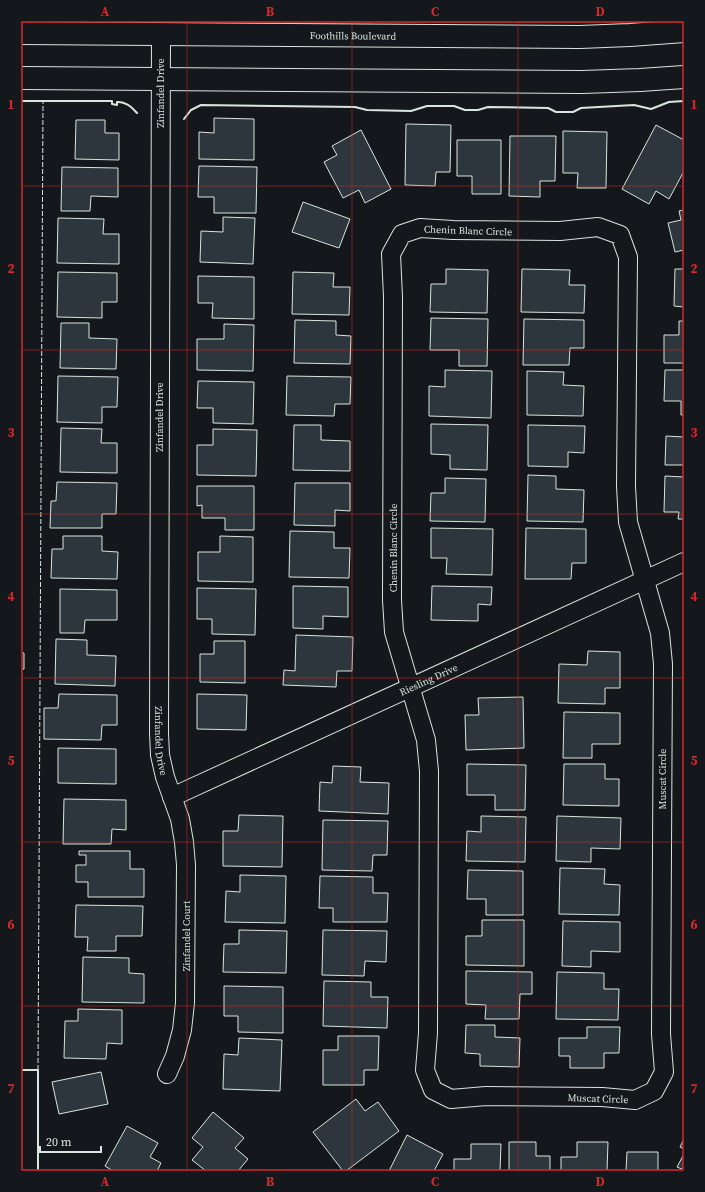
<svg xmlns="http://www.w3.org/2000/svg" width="705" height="1192" font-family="'Source Serif 4',serif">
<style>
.building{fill:#2c363c;stroke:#d8e6dc}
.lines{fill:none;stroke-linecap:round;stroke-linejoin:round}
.street-casing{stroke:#d8e6dc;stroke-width:20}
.primary-casing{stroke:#d8e6dc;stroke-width:24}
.street{stroke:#14181c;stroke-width:18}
.primary{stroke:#14181c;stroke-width:22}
.fence{stroke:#d8e6dc;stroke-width:1;stroke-dasharray:5 2;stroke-linecap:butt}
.wall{stroke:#d8e6dc;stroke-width:2}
.grid{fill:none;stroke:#d62828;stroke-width:1;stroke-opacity:0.55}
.labels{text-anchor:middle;stroke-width:3;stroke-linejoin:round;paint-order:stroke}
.street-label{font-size:10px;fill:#d8e6dc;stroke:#14181c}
.neatline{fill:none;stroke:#d62828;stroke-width:1.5}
.grid-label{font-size:13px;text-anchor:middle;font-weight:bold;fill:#d62828}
</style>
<rect width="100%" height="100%" fill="#14181c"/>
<!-- building -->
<path class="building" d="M214 118 254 119V160L199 159V132L214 133Z
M76 120H105V133H119V160L75 159Z
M406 124 451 125 450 172H436L435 186 405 185Z
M656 125 684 140V171L669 199 656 191 649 204 622 189Z
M361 130 391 189 365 203 359 190 343 198 324 162 337 155 332 146Z
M563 131 607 132 606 188H577L578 173H563Z
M510 136H556L555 181H540V197L509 196Z
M457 140H501V194H472V176H457Z
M199 166 257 167 256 213H214V197H198Z
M62 167 118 168V197L91 196 90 211H61Z
M303 202 350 219 339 248 292 232Z
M684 210V250L675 252 668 223 681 220 679 211Z
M223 217 255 218 253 264 200 262 201 231 223 232Z
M58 218 104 219 103 234H119V264L57 263Z
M446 269 488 270 487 313 430 312 431 284H446Z
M522 269 570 270 569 285H585L584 313 521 312Z
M675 269H684V307L674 306Z
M58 272 117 273V302H102V318L57 317Z
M293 272 334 273 333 287H350L349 315 292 314Z
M198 276 254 277V319L212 318 213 303H198Z
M431 318 488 319 487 366H459V350H430Z
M524 319 584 320V348H570L569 365H523Z
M295 320 336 321V335L351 336 350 364 294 363Z
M679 321H684V363H664V335H679Z
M61 323H89V338L117 339 116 369 60 368Z
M224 324 254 325 253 371 197 370V339H224Z
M445 370 492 371 491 418 429 416V386L445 387Z
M665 370H684V415H681V401H664Z
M527 371 564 372 563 385 584 386 583 416 527 415Z
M58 376 118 377 117 407H102V423L57 422Z
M287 376 351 377 350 404H335L334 416 286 415Z
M198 381 254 382 253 424 213 423V408H197Z
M431 424 488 425 487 470 450 469V455L431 454Z
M294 425H321V440L350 441V471L293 470Z
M528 425 585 426 584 453 568 452V467L528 466Z
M61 428 102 429 101 443H117V473L60 472Z
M213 429 257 430 256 476 197 475V445H213Z
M684 433V465H665L666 436 684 437Z
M528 475 556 476V489L584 490 583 522 527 521Z
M665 476 684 477V519H678L679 512H664Z
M445 478 486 479 485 522 430 521 431 493H445Z
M57 482 117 483 116 514H102V528H50L51 501H56Z
M295 483H350V511L335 510V526L294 525Z
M197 486H254V530H225V518H202V505L197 506Z
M431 528 493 529 492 575 446 574 447 558H431Z
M526 528 586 529V563H572L571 579H525Z
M290 531 334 532V548H350L349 578 289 577Z
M63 536H102V551L118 552 117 579 51 578 52 549H63Z
M220 536 253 537V582L198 581V552H220Z
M293 586 348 587V617L323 616V629L293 628Z
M432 586 492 587 491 605 478 604V621L431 620Z
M197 588 256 589 255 635 212 634V619H197Z
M60 589 117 590V620H85L84 633H60Z
M296 635 353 637 352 671H337L336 687 283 685 284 670 295 671Z
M56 639 87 640V655L116 656 115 686 55 684Z
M214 641H245V683L200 682V654H214Z
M588 651 620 652V688H605V704L558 703 559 664 587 665Z
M21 653H24V669H21Z
M59 694 117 695V725H102L101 740 44 739V708H58Z
M197 694 247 695 246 730 197 729Z
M523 697 524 748 466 750 465 715H479L478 698Z
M564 712 620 713V744H592V758H563Z
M58 748 116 749V784L58 783Z
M467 764 526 765 525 810H495V795H467Z
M564 764H605V779H619V806L563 805Z
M333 766 361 767 360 782 389 783 388 814 319 811 320 782 332 783Z
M64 799 126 800V830L112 829 111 844H63Z
M239 815 283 816 282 867 223 866V831H238Z
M481 816 526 817 525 862 466 861 467 831 481 832Z
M557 816 621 818 620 849 591 848V862L556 861Z
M323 820 388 821 387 855H373L372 871 322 870Z
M79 851H130V869H144V897H88V882H76V865H86V855H79Z
M560 868 605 869 604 884 620 885 619 915 559 914Z
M468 870 523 871V915H486V899H467Z
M240 875 286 876 285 923 225 922 226 891 240 892Z
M320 876 373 877V893H388L387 922H333V908H319Z
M76 905 143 906 142 936H116V951H87L88 937H75Z
M482 920H524V966L466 965V936H482Z
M563 921 620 922V952L591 951V967L562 966Z
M239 930 287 931 286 973 223 972 224 944H239Z
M323 930 387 931 386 962 365 961 364 976 322 975Z
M83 957 129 958V973L144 974V1003L82 1002Z
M466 971 532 972V994H520L519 1019H485L486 1005 466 1004Z
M557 972 604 973V989H619L618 1020 556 1019Z
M324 981 371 982V997H388L387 1028 323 1026Z
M224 986 283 987V1033L238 1032V1016H224Z
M78 1009 122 1010V1044L107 1043 106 1059 64 1058 65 1021H78Z
M466 1025H495V1037L520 1038 519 1067 480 1066V1054L465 1053Z
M587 1027H620L619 1053H604V1068H570V1056H559V1038H587Z
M338 1036H379L378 1070H364V1085H323V1050H338Z
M239 1038 282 1040 280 1091 223 1089 224 1054 238 1055Z
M101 1072 108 1104 59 1114 52 1082Z
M356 1099 365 1111 378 1102 399 1131 346 1171H343L313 1132Z
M213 1112 244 1138 235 1148 248 1159 238 1171H206L192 1160 203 1147 192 1138Z
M127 1126 158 1143 150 1157 161 1163 157 1171H113L105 1166Z
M407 1135 443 1154 434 1171H389Z
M684 1139V1149L680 1147Z
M509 1142H536V1156H550V1171H509Z
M577 1142H608L607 1171H561V1157H577Z
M471 1144H501L500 1171H454V1159H471Z
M627 1152H658V1171H626Z
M684 1154V1170L677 1167Z"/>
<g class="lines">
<defs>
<g id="street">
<path id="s1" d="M161 34 159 733 160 755 165 777 180 819 184 842 186 865 185 1003 182 1030 175 1056 167 1074"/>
<path d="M598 227 620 235 628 257 626 486 628 522 660 633 663 664 661 1034 664 1072 654 1091 635 1100 602 1097 486 1096 451 1099 433 1090 425 1070 428 1033 429 771 426 740 394 632 392 600 393 297 391 254 402 234 420 228 453 230 560 231Z"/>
<path id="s2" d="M172 797 684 562"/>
</g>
<g id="primary">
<path id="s3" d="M21 33 580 37 630 35 684 31"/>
<path d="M21 78 582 82 640 80 684 77"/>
</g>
</defs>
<!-- street casing -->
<use href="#street" class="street-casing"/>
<!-- primary casing -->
<use href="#primary" class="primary-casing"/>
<!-- street -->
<use href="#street" class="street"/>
<!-- primary -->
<use href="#primary" class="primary"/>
<!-- fence -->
<path class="fence" d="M38 1070 43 101"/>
<!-- wall -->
<path class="wall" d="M21 101H112V104L117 105V102C126 101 132 107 137 113
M184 119 191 110 201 105 355 107 367 110 411 111 427 106H454L465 110H478L488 107 548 108 556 112H573L581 108 634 105 651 109 669 102 684 101
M21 1070H38V1171"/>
</g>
<!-- grid -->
<path class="grid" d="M187 21V1171M352 21V1171M518 21V1171M21 186H684M21 350H684M21 514H684M21 678H684M21 842H684M21 1006H684"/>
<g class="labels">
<!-- street labels -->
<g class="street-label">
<text dy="4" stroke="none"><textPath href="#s3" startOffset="332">Foothills Boulevard</textPath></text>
<text transform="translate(160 93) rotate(-90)" y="4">Zinfandel Drive</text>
<text transform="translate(468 230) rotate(2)" y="4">Chenin Blanc Circle</text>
<text transform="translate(159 417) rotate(-90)" y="4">Zinfandel Drive</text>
<text transform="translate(393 548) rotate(-90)" y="4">Chenin Blanc Circle</text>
<text dy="4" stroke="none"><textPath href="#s2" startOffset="282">Riesling Drive</textPath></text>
<text dy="4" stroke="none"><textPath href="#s1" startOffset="707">Zinfandel Drive</textPath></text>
<text transform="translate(662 779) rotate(-90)" y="4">Muscat Circle</text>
<text transform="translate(186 936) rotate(-90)" y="4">Zinfandel Court</text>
<text transform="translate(598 1098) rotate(2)" y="4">Muscat Circle</text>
</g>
</g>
<!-- border -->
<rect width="705" height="1192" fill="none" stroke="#14181c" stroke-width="44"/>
<!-- scale -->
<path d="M40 1146v6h61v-6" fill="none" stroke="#d8e6dc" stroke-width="2"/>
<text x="46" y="1146" font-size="12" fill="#d8e6dc" stroke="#14181c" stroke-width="3" paint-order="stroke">20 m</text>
<rect x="22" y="22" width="661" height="1148" class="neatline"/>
<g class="grid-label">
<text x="105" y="16">A</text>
<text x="270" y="16">B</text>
<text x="435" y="16">C</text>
<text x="600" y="16">D</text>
<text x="11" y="109">1</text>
<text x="694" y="109">1</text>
<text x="11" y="273">2</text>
<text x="694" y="273">2</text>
<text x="11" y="437">3</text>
<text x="694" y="437">3</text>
<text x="11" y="601">4</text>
<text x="694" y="601">4</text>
<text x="11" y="765">5</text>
<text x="694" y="765">5</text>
<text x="11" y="929">6</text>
<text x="694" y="929">6</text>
<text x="11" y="1093">7</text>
<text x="694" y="1093">7</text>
<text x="105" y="1186">A</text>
<text x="270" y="1186">B</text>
<text x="435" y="1186">C</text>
<text x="600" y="1186">D</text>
</g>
</svg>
